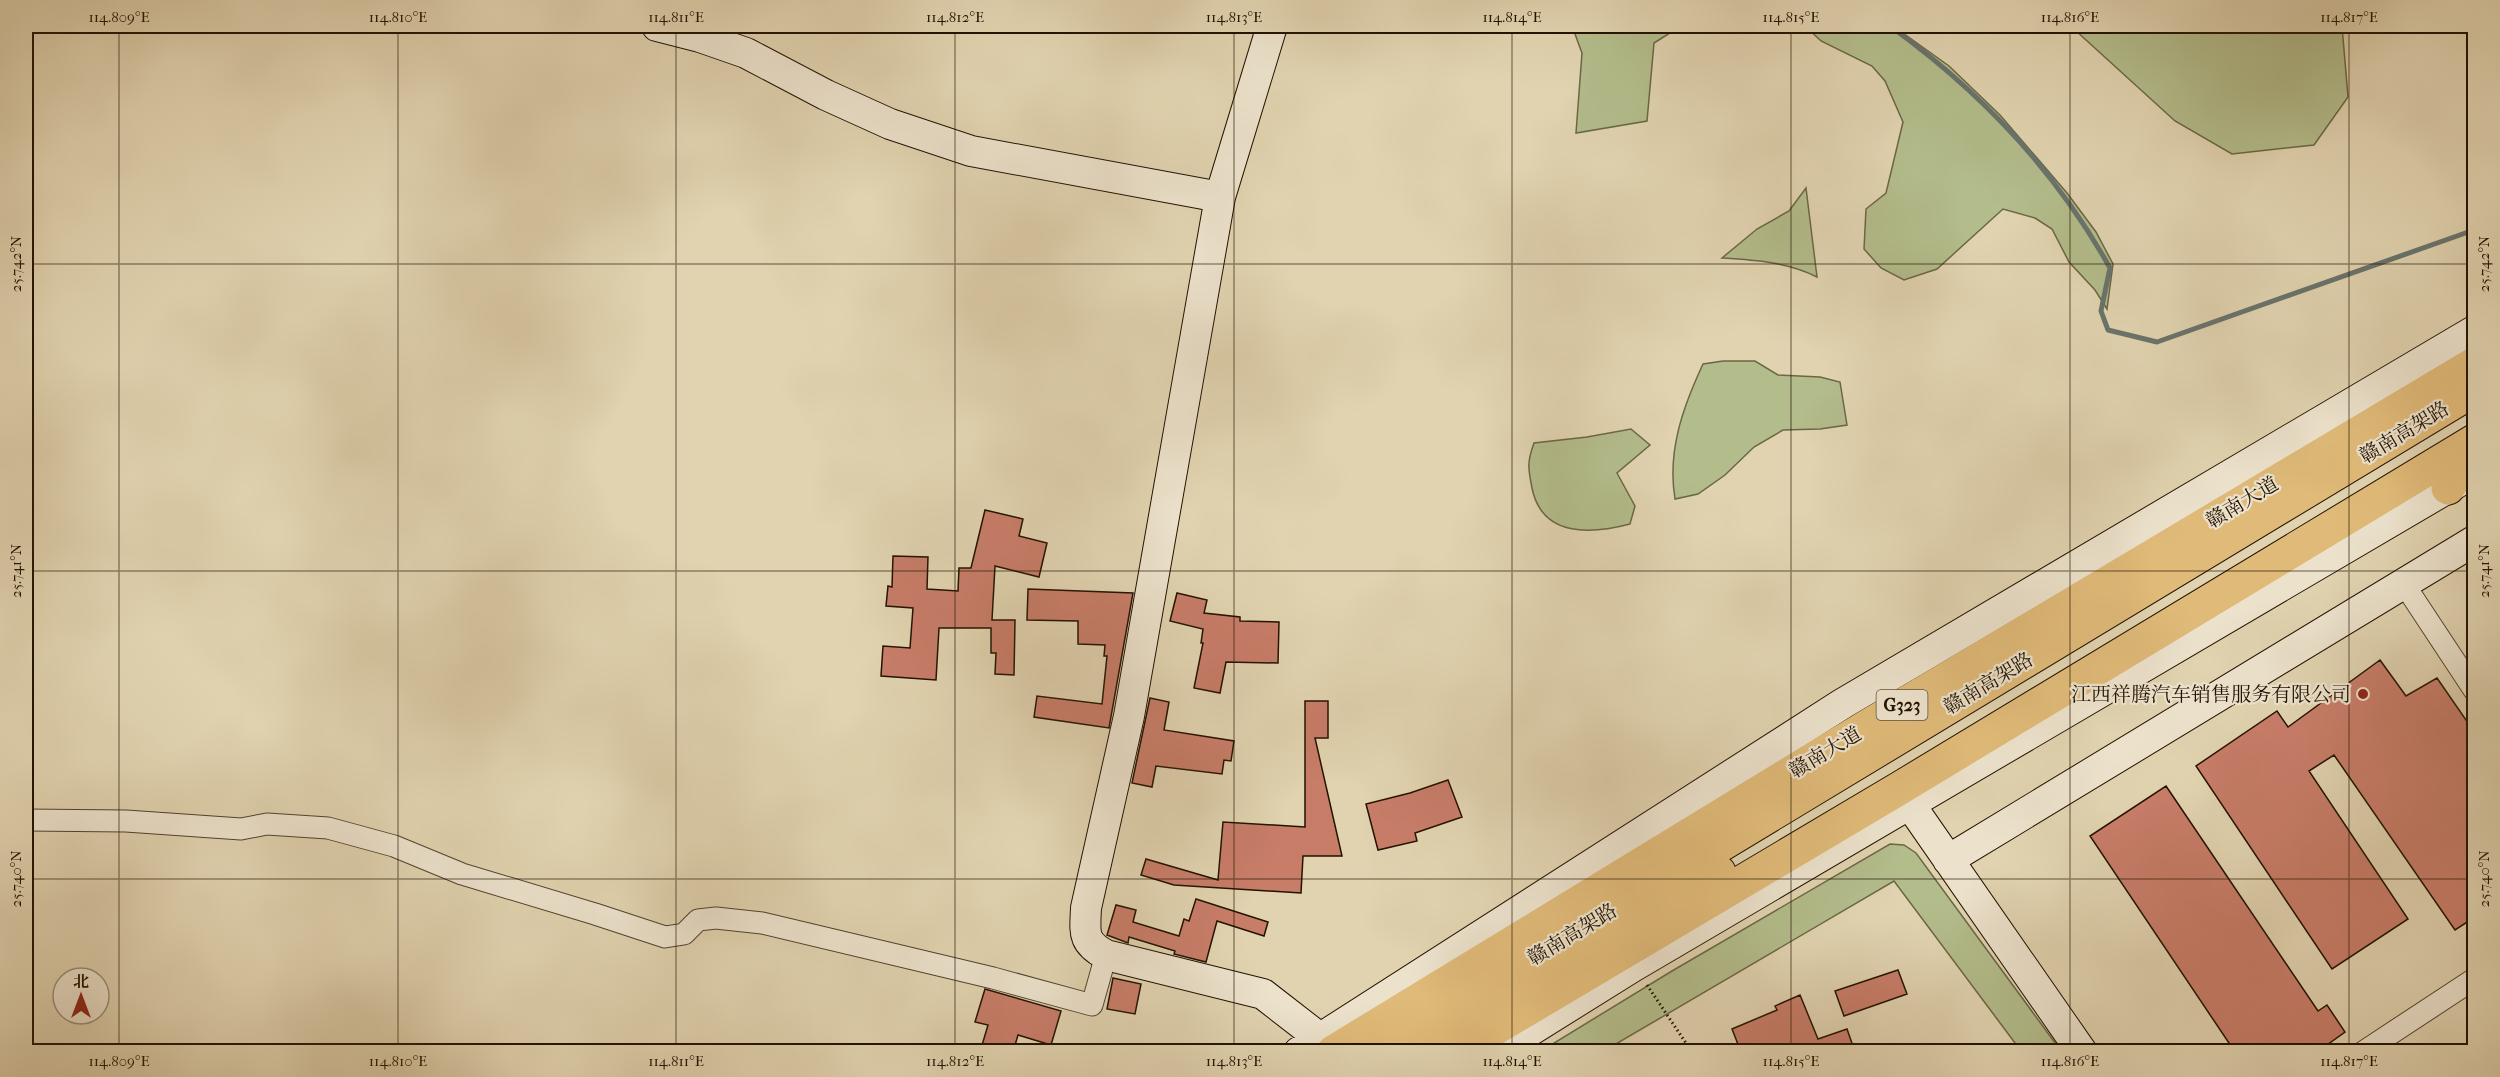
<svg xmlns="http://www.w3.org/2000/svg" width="2500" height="1077" font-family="'IM FELL French Canon','Noto Serif SC',serif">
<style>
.green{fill:#b3bc8b;stroke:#6a6746;stroke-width:1.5}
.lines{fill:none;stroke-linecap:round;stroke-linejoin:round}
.stream{stroke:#69746d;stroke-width:5}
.building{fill:#c87d69;stroke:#221200;stroke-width:1.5}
.street-casing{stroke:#52422c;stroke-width:23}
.secondary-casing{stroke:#221200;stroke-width:32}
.primary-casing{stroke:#221200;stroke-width:35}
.highway-casing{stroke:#221200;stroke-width:35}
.path{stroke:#221200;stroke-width:3;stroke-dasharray:1.5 3;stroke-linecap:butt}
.street{stroke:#ece2cc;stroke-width:21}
.secondary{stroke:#ece2cc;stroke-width:30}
.primary{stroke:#e0ba78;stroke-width:33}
.highway{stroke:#e0ba78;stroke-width:33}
.ticks{fill:none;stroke:#221200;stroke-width:1.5;stroke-opacity:0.45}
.poi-dot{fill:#8f2418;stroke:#ece2cc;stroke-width:2}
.labels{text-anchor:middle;stroke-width:4.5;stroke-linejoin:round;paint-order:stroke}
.shield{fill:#ece2cc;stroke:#5f503d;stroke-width:1.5}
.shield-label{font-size:18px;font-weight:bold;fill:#221200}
.street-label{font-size:20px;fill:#221200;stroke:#ece2cc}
.poi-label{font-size:20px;fill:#221200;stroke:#ece2cc;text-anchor:end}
.neatline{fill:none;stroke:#221200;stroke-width:2}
.ticks-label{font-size:15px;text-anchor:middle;fill:#221200}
</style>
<rect width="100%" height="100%" fill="#e1d3b0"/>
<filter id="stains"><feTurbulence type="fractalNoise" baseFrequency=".00333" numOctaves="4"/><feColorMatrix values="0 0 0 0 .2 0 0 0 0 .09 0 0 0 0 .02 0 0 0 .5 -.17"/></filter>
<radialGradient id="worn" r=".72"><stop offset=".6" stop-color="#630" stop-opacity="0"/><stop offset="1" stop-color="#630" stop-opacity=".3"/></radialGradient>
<!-- green -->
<path class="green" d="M1572 26H1681L1654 43 1647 121 1576 133 1582 53Z
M1805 26H1893L1949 66 2000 115 2067 193 2096 232 2113 264 2107 309 2095 290 2069 262 2052 229 2035 218 2003 209 1937 269 1904 280 1881 268 1864 249 1866 209 1886 193 1903 122 1885 81 1872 66 1821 41Z
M2075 26H2342L2348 97 2314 145 2232 154 2175 121 2075 30Z
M1806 188 1817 277C1788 262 1754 260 1722 258L1757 229 1789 211Z
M1723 361H1755L1778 375 1820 377 1840 382 1847 425 1820 429 1783 430 1754 447 1725 475 1698 494 1675 499C1667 451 1683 407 1703 364Z
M1631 429 1650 445 1617 473 1635 506 1630 524C1592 534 1542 538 1532 488 1528 468 1527 462 1534 443L1587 437Z
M1890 844 1904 845 1916 853 2061 1051H2021L1894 881 1604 1051H1541L1672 971Z"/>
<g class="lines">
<!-- stream -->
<path class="stream" d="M1890 26C1980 91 2056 171 2110 268L2101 311 2108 330 2157 342 2474 230"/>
</g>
<!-- building -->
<path class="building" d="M985 510 1023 519 1019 536 1047 543 1039 577 995 566 992 620H1015L1014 675 995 674 996 653H991V628H939L936 680 881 676 883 646 910 648 913 608 886 606 888 586 892 587 893 556 928 557 927 589 958 591 959 568H971Z
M1028 589 1133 593 1109 728 1034 717 1037 696 1102 704 1107 656H1104L1105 645 1078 644V621L1027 620Z
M1177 593 1207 600 1204 613 1240 617V621L1279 622 1278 663 1226 662 1220 693 1194 688 1203 643H1201L1203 629 1170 621Z
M2380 660 2406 696 2437 678 2475 733V917L2455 930 2334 755 2309 771 2408 919 2332 969 2196 766 2277 711 2288 727Z
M1150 698 1169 702 1164 730 1234 741 1231 761 1224 760 1222 774 1156 766 1152 787 1132 783Z
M1305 701H1328V738H1315L1342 856H1303L1301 893 1174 885 1141 875 1146 859 1218 880 1223 822 1305 827Z
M1448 780 1462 817 1415 833 1417 841 1378 850 1366 804 1410 793Z
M2166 786 2318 1011 2327 1005 2345 1032 2317 1052H2235L2090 836Z
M1196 899 1268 922 1264 936 1217 921 1206 962 1174 954 1175 951 1129 937 1128 943 1107 935 1116 905 1136 910 1133 922 1179 936 1184 919 1189 921Z
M1898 970 1907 994 1844 1016 1835 991Z
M1113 978 1141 984 1135 1014 1107 1009Z
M985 989 1061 1011 1051 1045 1018 1035 1013 1052H980L988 1025 975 1022Z
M1800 995 1818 1039 1847 1029 1855 1052H1741L1732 1029 1777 1010 1775 1006Z"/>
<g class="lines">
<defs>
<path id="street" d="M2404 584 2474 690
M26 820 126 821 241 829 267 824 328 828 394 846 462 874 595 914 665 937 684 934 698 920 716 918 762 923 993 978 1092 1005 1106 955
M2363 1052 2474 979"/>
<path id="secondary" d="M657 26 700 37 746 53 826 95 890 124 971 151 1220 197
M1272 26 1220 197 1129 716 1086 908C1085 933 1082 942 1106 955L1263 994 1321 1039
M1911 806 2082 1052
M1948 860 2474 541
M1299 1052 1842 704 2474 331
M1496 1052 1634 966 2470 475"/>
<path id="primary" d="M2448 488 2474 450
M1464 1047 1900 788 2474 441
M1333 1052 1864 728 2474 364"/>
<path id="highway" d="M1378 1052 2474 390
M1427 1052 1719 872"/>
</defs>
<!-- street casing -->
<use href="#street" class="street-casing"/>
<!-- secondary casing -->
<use href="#secondary" class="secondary-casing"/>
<!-- primary casing -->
<use href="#primary" class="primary-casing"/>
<!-- highway casing -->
<use href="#highway" class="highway-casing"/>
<!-- path -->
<path class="path" d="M1647 985 1692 1052"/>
<!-- street -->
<use href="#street" class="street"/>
<!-- secondary -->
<use href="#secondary" class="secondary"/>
<!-- primary -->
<use href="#primary" class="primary"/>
<!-- highway -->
<use href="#highway" class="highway"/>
</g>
<!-- ticks -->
<path class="ticks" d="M119 26V1052M398 26V1052M676 26V1052M955 26V1052M1234 26V1052M1512 26V1052M1791 26V1052M2070 26V1052M2349 26V1052M26 264H2474M26 571H2474M26 879H2474"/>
<!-- markers -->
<circle class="poi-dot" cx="2363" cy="694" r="6"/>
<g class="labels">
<!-- shield labels -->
<rect class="shield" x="1876.5" y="690" width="51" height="30" rx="4.5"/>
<g class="shield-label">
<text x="1902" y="711">G323</text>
</g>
<!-- street labels -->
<g class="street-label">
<text transform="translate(2404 432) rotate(-31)" y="7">赣南高架路</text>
<text transform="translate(2242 502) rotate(-31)" y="7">赣南大道</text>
<text transform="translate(1988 683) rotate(-31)" y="7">赣南高架路</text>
<text transform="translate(1825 752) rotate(-31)" y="7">赣南大道</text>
<text transform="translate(1572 934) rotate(-31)" y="7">赣南高架路</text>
</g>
<!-- poi labels -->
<g class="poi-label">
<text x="2351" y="701">江西祥腾汽车销售服务有限公司</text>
</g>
</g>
<!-- margin -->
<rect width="2500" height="1077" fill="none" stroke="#e1d3b0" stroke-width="66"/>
<!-- north arrow -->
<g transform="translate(81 996)"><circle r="28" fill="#ece2cc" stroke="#9b8f7a" stroke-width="1.5"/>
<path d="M0-4.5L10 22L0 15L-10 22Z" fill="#8f2418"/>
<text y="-9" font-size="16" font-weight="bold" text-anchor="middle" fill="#221200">北</text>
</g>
<rect x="33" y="33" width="2434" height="1011" class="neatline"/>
<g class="ticks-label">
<text x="119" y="22">114.809°E</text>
<text x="398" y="22">114.810°E</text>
<text x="676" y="22">114.811°E</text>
<text x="955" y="22">114.812°E</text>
<text x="1234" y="22">114.813°E</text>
<text x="1512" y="22">114.814°E</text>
<text x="1791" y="22">114.815°E</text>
<text x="2070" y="22">114.816°E</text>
<text x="2349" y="22">114.817°E</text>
<text transform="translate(16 264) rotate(-90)" y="5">25.742°N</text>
<text transform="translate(2484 264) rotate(-90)" y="5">25.742°N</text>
<text transform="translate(16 571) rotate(-90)" y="5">25.741°N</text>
<text transform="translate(2484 571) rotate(-90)" y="5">25.741°N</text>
<text transform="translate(16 879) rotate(-90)" y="5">25.740°N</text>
<text transform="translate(2484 879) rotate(-90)" y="5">25.740°N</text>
<text x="119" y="1066">114.809°E</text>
<text x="398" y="1066">114.810°E</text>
<text x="676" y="1066">114.811°E</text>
<text x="955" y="1066">114.812°E</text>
<text x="1234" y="1066">114.813°E</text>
<text x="1512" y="1066">114.814°E</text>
<text x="1791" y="1066">114.815°E</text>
<text x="2070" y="1066">114.816°E</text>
<text x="2349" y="1066">114.817°E</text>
</g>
<rect width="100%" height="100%" filter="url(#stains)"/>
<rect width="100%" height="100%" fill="url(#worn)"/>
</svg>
